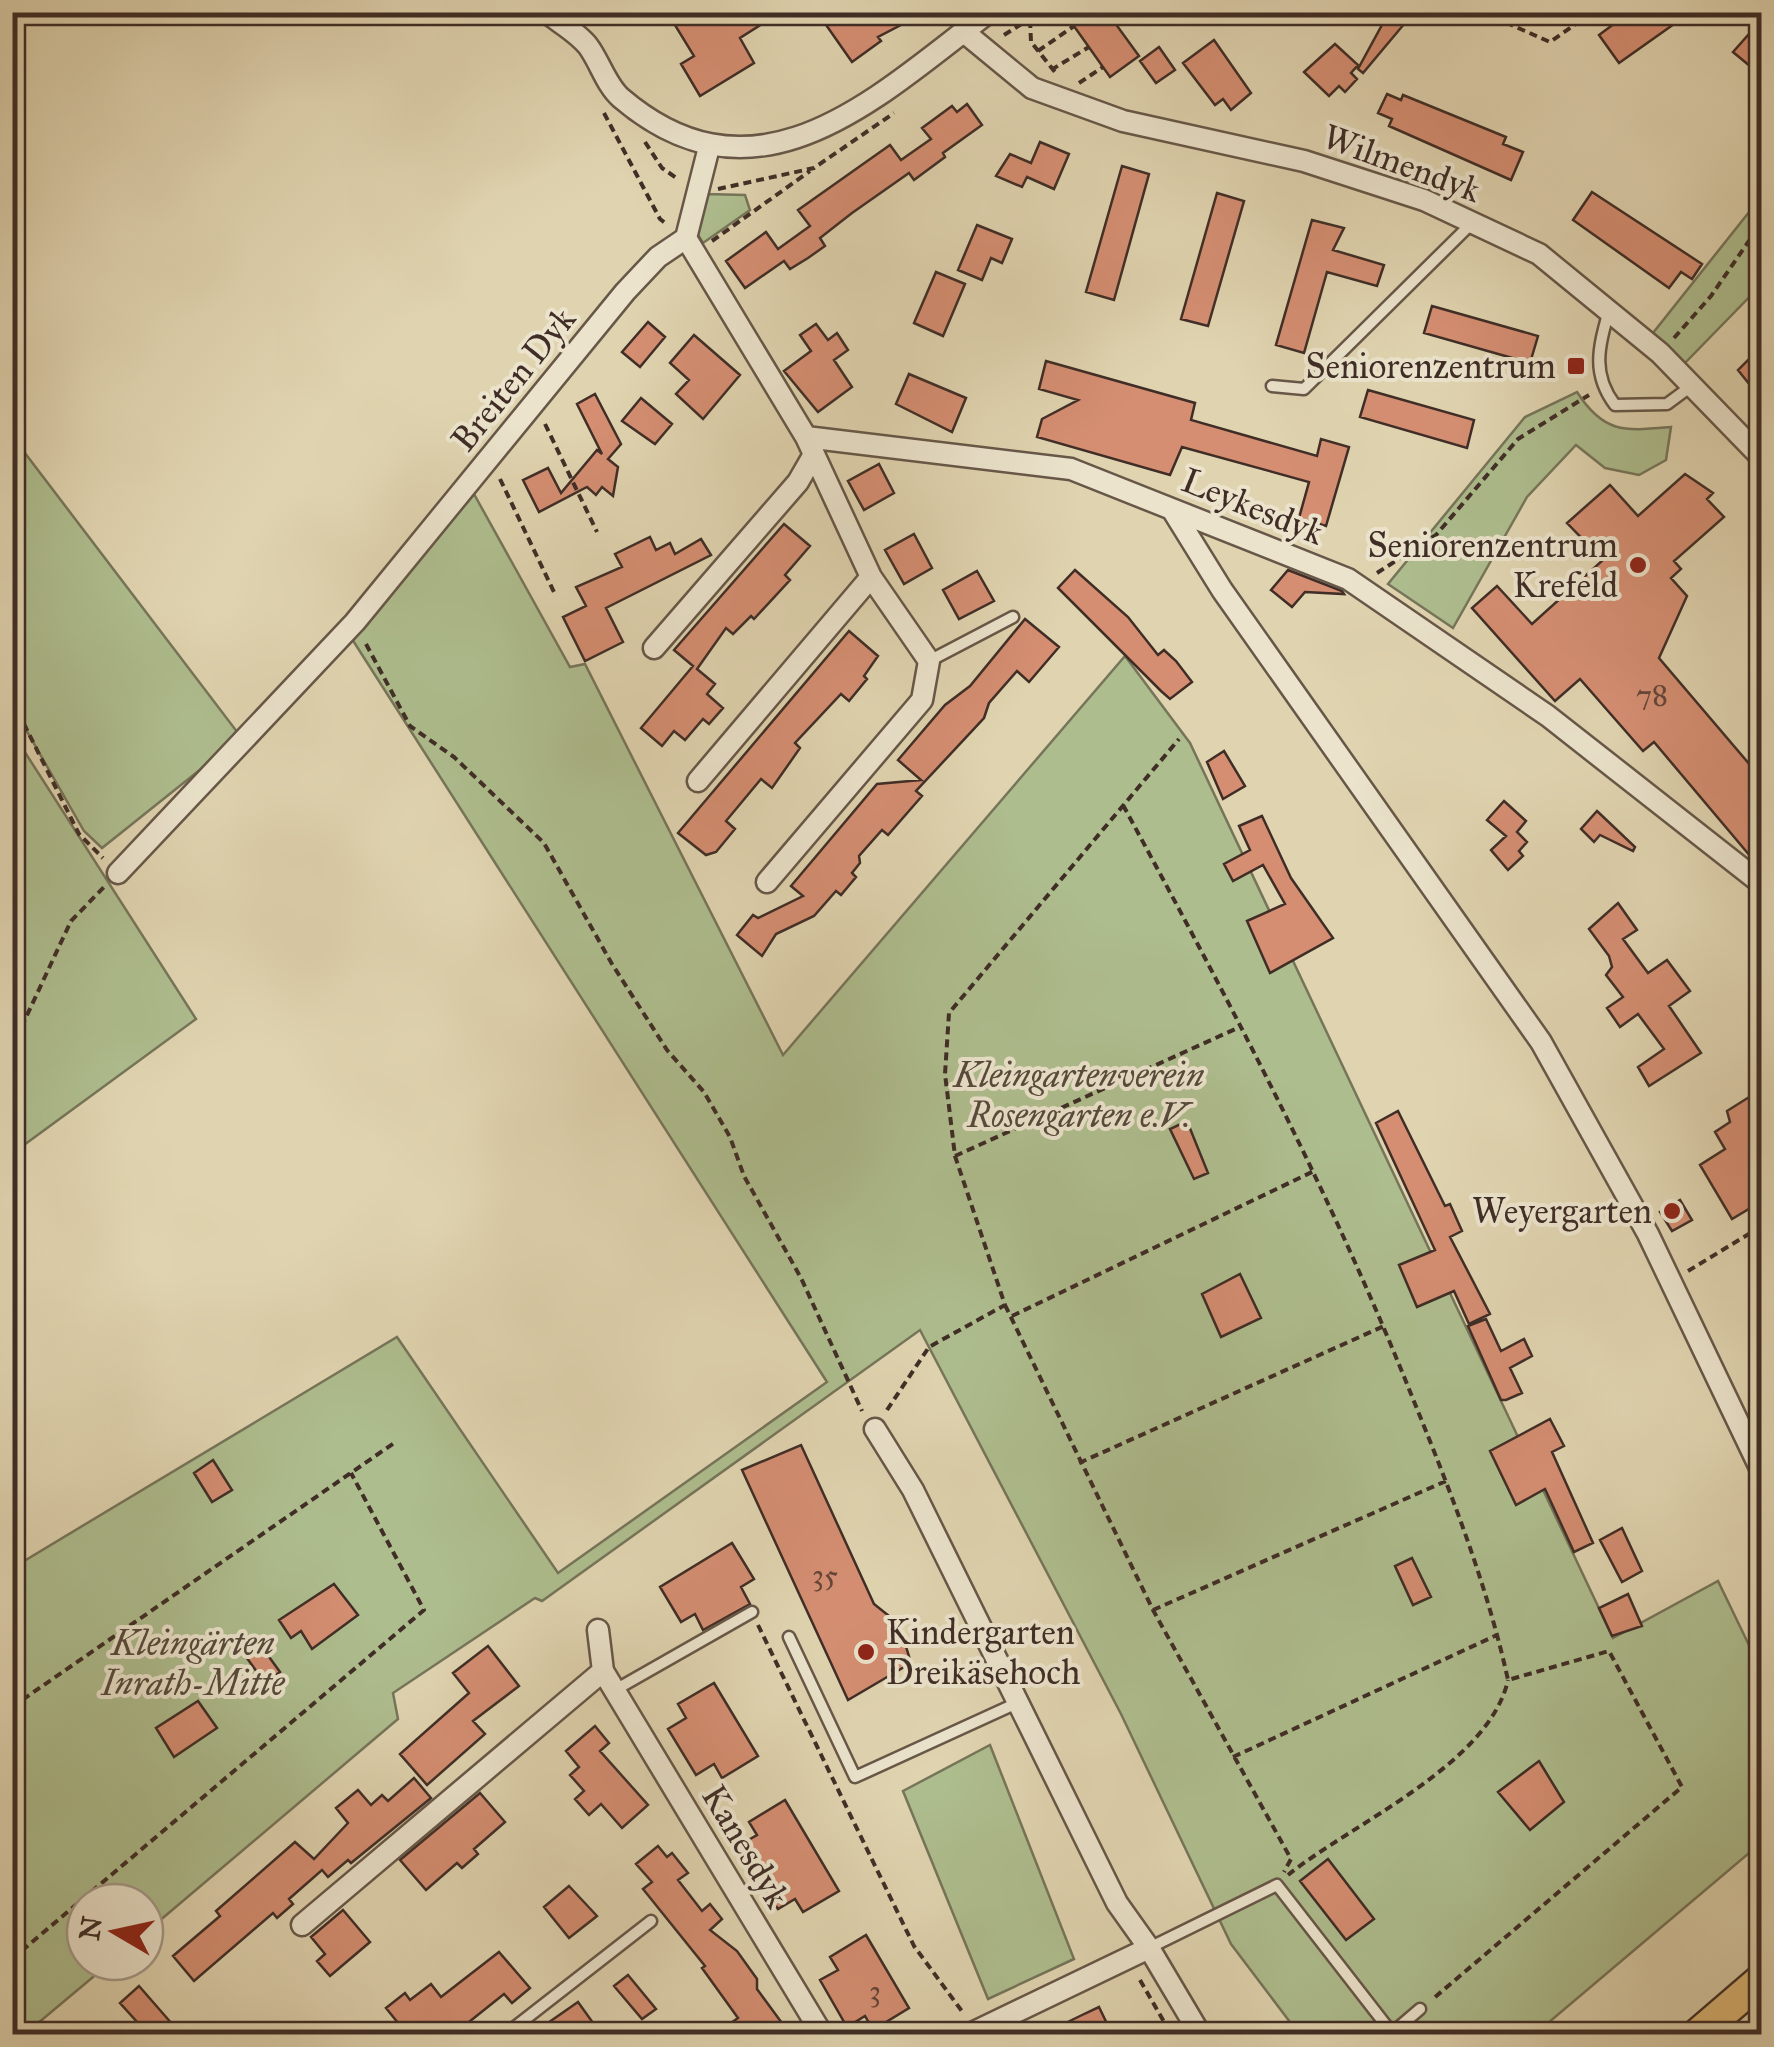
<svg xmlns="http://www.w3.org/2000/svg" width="1774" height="2047" font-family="'IM FELL Great Primer',serif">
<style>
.green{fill:#aebd8e;stroke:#76755a;stroke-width:2.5}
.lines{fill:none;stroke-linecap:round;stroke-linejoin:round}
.stream{stroke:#73807a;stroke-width:8}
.building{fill:#d58e72;stroke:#3f2d26;stroke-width:2.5}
.lane-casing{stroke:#675748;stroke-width:15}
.street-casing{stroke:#675748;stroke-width:25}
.primary-casing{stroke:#3f2d26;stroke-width:35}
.path{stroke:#3f2d26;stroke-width:4;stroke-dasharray:8 5;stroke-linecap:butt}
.lane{stroke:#ebe3cc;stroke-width:10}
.street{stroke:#ebe3cc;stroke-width:20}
.primary{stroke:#e0ba78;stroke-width:30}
.poi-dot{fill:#8f2418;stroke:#ebe3cc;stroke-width:4}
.labels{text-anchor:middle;stroke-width:8;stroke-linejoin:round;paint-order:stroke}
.number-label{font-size:30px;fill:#644539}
.street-label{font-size:35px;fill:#3f2d26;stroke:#ebe3cc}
.poi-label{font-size:35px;fill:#3f2d26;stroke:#ebe3cc;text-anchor:end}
.park-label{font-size:35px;font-style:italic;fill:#554a3b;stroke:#ebe3cc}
</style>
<rect width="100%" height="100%" fill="#e0d4b0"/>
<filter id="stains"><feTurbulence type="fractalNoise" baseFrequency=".002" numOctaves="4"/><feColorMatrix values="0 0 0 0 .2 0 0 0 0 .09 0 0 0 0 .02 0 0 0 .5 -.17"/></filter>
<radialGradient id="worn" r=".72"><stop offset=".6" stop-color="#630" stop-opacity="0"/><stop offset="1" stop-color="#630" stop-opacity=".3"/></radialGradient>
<!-- green -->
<path class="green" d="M705 194 745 195 750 210 703 243 695 230Z
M1761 197V285L1683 365 1653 333Z
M1577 392C1604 434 1625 431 1671 427L1666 460 1639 475 1605 468 1576 445 1527 497 1453 628 1388 584 1525 417Z
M12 436 241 737 102 848 84 831 13 707Z
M474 494 570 667 585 664 783 1055 1125 656 1190 743 1613 1638 1718 1581 1761 1670V1843L1535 2034H1299L1231 1944 1121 1714 920 1330 542 1601 535 1598 393 1693 398 1719 145 1933V1902H85V1962H111L25 2034H13L12 1544 24 1561 397 1337 558 1573 827 1382 352 639Z
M12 732 196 1019 13 1153V766Z
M990 1745 1074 1959 988 1999 903 1791Z"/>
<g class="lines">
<!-- stream -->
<path class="stream" d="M12 756 20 749"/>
</g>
<!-- building -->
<path class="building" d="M667 12H781L740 38 754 63 700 96 681 64 694 56Z
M817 12H926L878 37 881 41 852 62Z
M1064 12H1107L1139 56 1110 77Z
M1630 12H1691L1619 63 1599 35Z
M1388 14 1405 23 1363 73 1358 69Z
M1749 34 1762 44V76L1733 52Z
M1214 40 1251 93 1231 110 1223 99 1215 105 1183 63Z
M1335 44 1358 65 1351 73 1357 79 1345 92 1339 86 1329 96 1304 72Z
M1159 47 1175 70 1156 83 1140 61Z
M1387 94 1401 100 1403 95 1506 137 1503 144 1523 152 1511 180 1389 126 1392 119 1378 113Z
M967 104 982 125 943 153 945 157 914 180 909 173 852 213 820 238 825 246 808 258 790 269 784 261 745 288 726 261 766 232 778 249 810 226 798 210 890 145 901 160 931 139 922 128 952 106 957 112Z
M1040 142 1069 154 1054 189 1027 177 1022 187 996 176 1010 154 1031 163Z
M1122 166 1149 174 1114 300 1086 292Z
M1592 192 1702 264 1692 279 1681 272 1669 288 1573 220Z
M1217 193 1244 201 1208 326 1181 319Z
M1312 220 1344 228 1333 250 1384 265 1377 286 1327 272 1304 353 1276 345Z
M977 225 1012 239 1002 263 991 258 982 280 958 270Z
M936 272 965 284 943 336 914 323Z
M1432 306 1538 336 1530 363 1424 333Z
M648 322 665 337 640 367 622 352Z
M816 324 828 340 837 333 848 350 834 360 852 387 818 412 784 371 811 351 800 335Z
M694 335 740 375 703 419 676 394 689 380 670 363Z
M1762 346V400L1738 370Z
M1046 361 1195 403 1191 420 1317 456 1321 439 1349 447 1326 526 1299 518 1309 482 1182 447 1170 475 1037 437 1042 419 1078 400 1039 389Z
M909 374 966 398 952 432 896 404Z
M1368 390 1474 420 1467 448 1360 417Z
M595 394 621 444 608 459 618 467 613 496 602 487 596 495 587 487 539 512 523 480 548 468 561 493 597 450 602 454 577 404Z
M641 398 672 424 655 444 622 421Z
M879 464 894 493 864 510 848 481Z
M1685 474 1713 493 1707 499 1724 517 1674 561 1681 569 1671 578 1687 596 1659 658 1762 779V848L1751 857 1654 742 1643 751 1580 679 1555 701 1472 608 1497 586 1532 624 1603 560 1567 523 1610 485 1638 516Z
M784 524 810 546 785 575 790 580 754 619 751 616 733 634 726 628 697 669 715 684 707 694 723 708 709 724 703 719 685 740 674 731 662 746 641 728 693 666 674 650Z
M914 534 932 568 904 584 885 550Z
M650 537 656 550 670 543 675 554 701 539 711 555 606 608 623 642 585 661 563 617 586 606 576 587 622 567 615 554Z
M1075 570 1128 617 1158 655 1164 650 1176 661 1192 682 1170 699 1161 691 1058 588Z
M1288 570 1342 591 1344 594 1305 592 1292 607 1271 590Z
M977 571 994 601 959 619 943 590Z
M1025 619 1059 647 1029 682 1017 671 989 703 984 718 916 791 922 796 888 835 882 830 859 856 860 863 852 873 856 877 841 895 836 891 814 916 776 934 762 956 737 935 753 915 758 918 803 896 791 886 877 784 921 780 898 760 945 705 970 686Z
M849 631 878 656 864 676 867 679 849 701 841 694 795 743 800 748 772 788 761 779 726 821 735 829 716 852 706 855 678 833Z
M1224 751 1245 786 1223 799 1207 762Z
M1504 801 1526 821 1517 832 1527 842 1519 851 1523 856 1508 870 1491 850 1506 836 1487 820Z
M1597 811 1635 847 1633 851 1600 835 1594 842 1581 829Z
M1262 816 1291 878 1333 938 1270 973 1247 921 1285 904 1263 865 1233 881 1224 864 1250 850 1239 826Z
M1618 903 1637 930 1623 939 1648 973 1667 960 1690 991 1669 1006 1701 1053 1649 1086 1638 1067 1664 1049 1638 1014 1620 1027 1607 1008 1623 997 1606 975 1612 967 1609 956 1589 929Z
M1762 1089V1201L1732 1219 1700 1165 1725 1149 1715 1132 1730 1122 1727 1111Z
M1398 1111 1445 1206 1450 1204 1462 1231 1450 1237 1490 1314 1469 1324 1454 1291 1417 1307 1399 1265 1435 1250 1376 1123Z
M1187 1121 1208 1173 1194 1179 1170 1129Z
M1680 1200 1692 1220 1672 1231 1660 1212Z
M1240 1274 1261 1318 1221 1337 1202 1294Z
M1486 1319 1501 1351 1524 1339 1532 1356 1510 1368 1522 1393 1506 1400H1501L1468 1326Z
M1550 1419 1564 1446 1552 1452 1593 1543 1574 1552 1545 1489 1516 1505 1490 1451Z
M801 1445 874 1604 899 1624 911 1663 848 1700 742 1470Z
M213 1460 232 1490 212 1502 194 1473Z
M1622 1528 1642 1571 1622 1582 1600 1540Z
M732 1543 754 1579 741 1587 750 1604 703 1630 695 1614 681 1622 660 1587Z
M1412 1558 1431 1597 1413 1605 1395 1566Z
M334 1584 358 1615 312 1649 301 1631 291 1638 279 1620Z
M1628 1594 1642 1626 1612 1636 1599 1608Z
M259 1643 280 1672 265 1683 244 1654Z
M488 1646 519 1686 473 1721 485 1734 427 1785 400 1754 469 1693 453 1673Z
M714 1683 758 1756 722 1778 714 1764 696 1775 668 1729 686 1718 678 1704Z
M198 1701 217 1728 174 1757 156 1728Z
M595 1726 609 1743 600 1751 648 1805 622 1828 601 1804 589 1815 575 1799 584 1791 570 1775 579 1767 566 1751Z
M1539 1761 1564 1802 1530 1830 1498 1792Z
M414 1778 431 1798 351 1863 348 1860 328 1877 322 1870 289 1899 293 1904 277 1918 273 1913 194 1981 173 1956 220 1916 216 1911 295 1842 314 1859 348 1823 336 1808 358 1790 371 1805 382 1795 388 1801Z
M480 1793 505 1822 474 1849 478 1854 462 1868 457 1863 426 1890 400 1860Z
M785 1800 839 1891 803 1912 795 1899 778 1909 738 1846 757 1835 749 1822Z
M658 1846 667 1857 672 1853 688 1873 678 1880 702 1911 710 1904 722 1919 710 1930 737 1951 757 1979V1989L790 2034H715L738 2018 702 1968 705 1966 643 1889 652 1882 636 1864Z
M1328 1859 1374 1919 1346 1940 1300 1881Z
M569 1886 597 1916 569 1938 544 1907Z
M343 1910 370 1942 330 1976 317 1961 325 1954 311 1937Z
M866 1935 909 2008 873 2030 865 2016 847 2027 820 1980 838 1970 830 1957Z
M499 1952 530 1988 512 2003 504 1994 454 2034H407L386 2008 405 1993 410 2000 431 1984 441 1997Z
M628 1975 656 2009 642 2019 614 1986Z
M139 1986 173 2025 162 2034H148L120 2003Z
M578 2002 601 2034H532Z
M1099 2007 1112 2034H1043L1080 2016Z"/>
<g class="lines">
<defs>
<path id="lane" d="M1609 310C1599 347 1591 373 1615 405L1667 404 1690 387
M1272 386 1304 389 1473 222
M929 661 1013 617
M789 1637 855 1777 1017 1703
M615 1690 752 1612
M1149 1948 1277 1885 1392 2033 1420 2009
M518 2034 515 2027 651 1921"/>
<path id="street" d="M546 12C560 23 578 33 588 46 600 62 606 85 621 98 758 215 877 97 989 12
M964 32 1032 88 1123 121 1304 161 1424 200 1539 254 1660 353 1762 458
M686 238 806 437 871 577 929 661 922 700 767 882
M806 437 1071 469 1348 579 1548 716 1762 884
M1173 511 1222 590 1541 1042 1648 1234 1762 1472
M654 648 798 482 813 456
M698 781 871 577
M118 873 355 622 625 292 658 257 686 238 709 147
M875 1429 913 1490 1117 1903 1149 1948 1200 2034
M598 1630 603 1671 822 2034
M302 1925 603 1671
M41 2033 42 2034
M970 2034 1149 1948"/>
<path id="primary" d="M1698 2034 1762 1979"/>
</defs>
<!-- lane casing -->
<use href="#lane" class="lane-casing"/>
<!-- street casing -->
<use href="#street" class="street-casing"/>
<!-- primary casing -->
<use href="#primary" class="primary-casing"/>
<!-- path -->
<path class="path" d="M1482 12 1550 42 1593 12
M12 13 13 12
M1030 20 1031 42 1055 72
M1004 35 1041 12
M1038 51 1074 26
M1051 70 1089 47
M1079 83 1103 67
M604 113 660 219 668 225
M645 142 662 168 678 179
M718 189 814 168 894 113
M712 241 810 171
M1674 338 1711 296 1762 222
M545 424 597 532
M500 479 554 592
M1377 573 1436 535 1518 439 1589 395
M366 644 410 726 454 757 544 843 612 964 667 1050 704 1092 730 1137 744 1176 801 1278 862 1411
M12 702 24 724
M12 730 24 724 79 834 103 858
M1123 805C1228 999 1331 1193 1413 1399 1450 1490 1487 1584 1508 1680L1609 1651 1682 1787 1434 1998
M12 1036 21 1028 71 921 105 886
M955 1156 1242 1026
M1688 1271 1762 1226
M1005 1305 1153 1610 1291 1859 1284 1872
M1012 1316 1314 1171
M887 1410 929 1347 1005 1305 955 1156 945 1074 949 1013 1179 739
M1079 1463 1384 1326
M1153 1610 1446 1481
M758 1625 914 1946 964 2014
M12 1707 397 1441
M1233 1757 1497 1635
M1288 1875C1351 1824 1489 1765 1508 1680
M12 1959 424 1610 351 1473
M1140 1980 1171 2034"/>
<!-- lane -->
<use href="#lane" class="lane"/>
<!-- street -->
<use href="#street" class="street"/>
<!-- primary -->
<use href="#primary" class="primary"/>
</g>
<!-- markers -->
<g class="poi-dot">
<rect x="1566" y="356" width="20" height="20" rx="5"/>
<circle cx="1638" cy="565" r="10"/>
<circle cx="1672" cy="1211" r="10"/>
<circle cx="866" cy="1652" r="10"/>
</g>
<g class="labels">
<!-- number labels -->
<g class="number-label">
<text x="1652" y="705">78</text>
<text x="825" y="1585">35</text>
<text x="875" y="2001">3</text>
</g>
<!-- street labels -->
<g class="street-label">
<text transform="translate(1402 163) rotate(20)" y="12">Wilmendyk</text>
<text transform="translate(513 379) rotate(-51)" y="12">Breiten Dyk</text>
<text transform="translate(1253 506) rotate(22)" y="12">Leykesdyk</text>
<text transform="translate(746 1846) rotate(59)" y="12">Kanesdyk</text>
</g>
<!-- poi labels -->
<g class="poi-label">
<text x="1556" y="378">Seniorenzentrum</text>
<text x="1618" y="557">Seniorenzentrum<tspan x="1618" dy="40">Krefeld</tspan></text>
<text x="1652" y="1223">Weyergarten</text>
<text x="886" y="1644" text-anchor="start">Kindergarten<tspan x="886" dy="40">Dreikäsehoch</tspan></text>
</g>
<!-- park labels -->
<g class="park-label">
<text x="1079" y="1087">Kleingartenverein<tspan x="1079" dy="40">Rosengarten e.V.</tspan></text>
<text x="193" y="1655">Kleingärten<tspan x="193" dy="40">Inrath-Mitte</tspan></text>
</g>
</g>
<!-- margin -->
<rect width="1774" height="2047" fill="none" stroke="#e0d4b0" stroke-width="50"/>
<rect x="15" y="15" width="1744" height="2017" fill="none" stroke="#3f2d26" stroke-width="5"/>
<rect x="25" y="25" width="1724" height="1997" fill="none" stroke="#3f2d26" stroke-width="2.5"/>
<!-- north arrow -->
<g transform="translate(115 1932) rotate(279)"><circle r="48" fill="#ebe3cc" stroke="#a69a8a" stroke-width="2.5"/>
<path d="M0-8L18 38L0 25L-18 38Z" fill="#8f2418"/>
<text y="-15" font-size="28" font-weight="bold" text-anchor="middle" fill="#3f2d26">N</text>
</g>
<rect width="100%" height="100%" filter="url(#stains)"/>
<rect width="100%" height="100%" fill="url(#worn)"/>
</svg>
